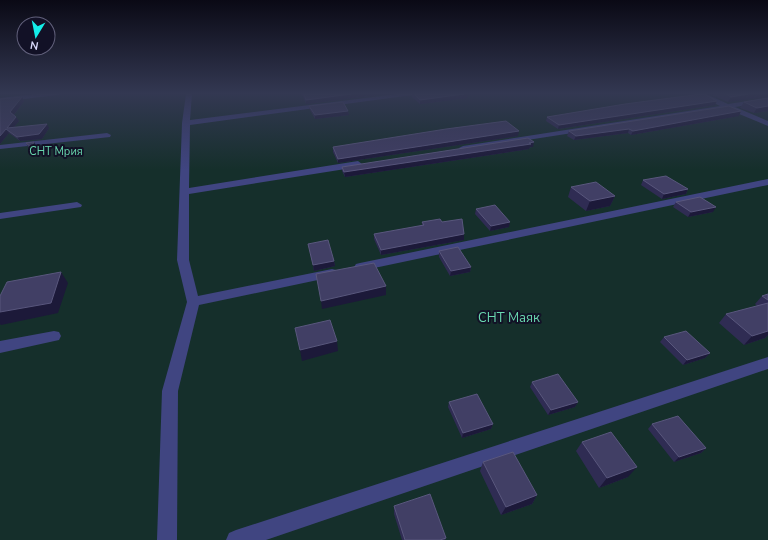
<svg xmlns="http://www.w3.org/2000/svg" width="768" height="540" font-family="'Nunito Sans',sans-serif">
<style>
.green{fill:#152f2b}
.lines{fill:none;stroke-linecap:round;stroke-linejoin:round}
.minor{fill:#404581;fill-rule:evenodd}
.wall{fill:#2f2c53}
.shaded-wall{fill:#1c1939}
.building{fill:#413f65;stroke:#59577d}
.labels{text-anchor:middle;stroke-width:4;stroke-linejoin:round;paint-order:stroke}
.far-park-label{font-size:11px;fill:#69d8af;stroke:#121126}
.park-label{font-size:13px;fill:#69d8af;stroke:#121126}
</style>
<rect width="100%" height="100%" fill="#121126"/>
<!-- green -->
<path class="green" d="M0 95H768V540H0Z"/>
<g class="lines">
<!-- minor -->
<path class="minor" d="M36 94H64L0 102V98Z
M186 94H192L190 120 397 94H420L190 125 189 188 358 161 362 164 358 167 189 194V260L198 296 332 269 336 270 338 273 336 276 332 277 199 305 178 391 177 540H157L162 391 187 302 177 260 182 123Z
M696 94H706L728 104 768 98V102L735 107 768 121V126L727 109 463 150 459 148 463 146 720 106Z
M107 133 111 135 110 137 0 149V145Z
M768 179V185L360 271 356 270 354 267 356 264 360 263Z
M77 202 82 205 81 207 0 219V213Z
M54 331 59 332 61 336 59 340 0 353V341Z
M768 357V369L266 540H226L229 533 236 530Z"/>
</g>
<!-- wall -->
<path class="wall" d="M302 94H386L306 104Z
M412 94H468L467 98 420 104 412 97Z
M713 94H768L728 102 712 95Z
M22 97 24 101 14 115 19 121 14 127 49 128 42 139 20 141 9 133 0 144V99Z
M768 98V111L754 113 740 108 744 102Z
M715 105 558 129 546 121 547 117Z
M309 106 348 111 349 115 315 119 310 110Z
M739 116 631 135 628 133 574 140 567 136 569 131Z
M518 136 338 163 333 152V147Z
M26 143 37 147 33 151 28 147Z
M530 147 529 149 345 177 342 171V167L533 147Z
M643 180 688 189 686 194 662 199 641 185Z
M571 187 615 196 610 206 586 211 568 197Z
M676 202 713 212 688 217 673 207Z
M476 209 509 227 490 231 475 214Z
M422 222H442L464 240 381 255 374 239V234L422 226Z
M308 244 334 261 335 266 314 271Z
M439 251 471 267 470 272 450 276 439 257Z
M768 294V335L765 338 744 345 719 323 726 314 757 306 755 304 762 296Z
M664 337 710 353 705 358 683 365 660 342Z
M532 382 578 402 575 407 548 415 530 387Z
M449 402 493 424 491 429 462 438 448 407Z
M652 424 706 448 701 453 674 462 648 429Z
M582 442 628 477 599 488 576 451Z
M483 462 537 495 532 504 501 515 480 471Z
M394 506 446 538 445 540H402L394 514Z"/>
<!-- shaded-wall -->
<path class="shaded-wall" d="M351 94H386L306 104V100Z
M464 94H468L467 98 420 104V100Z
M748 94H768V97L728 102 731 97Z
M22 97 24 101 13 116 10 112Z
M717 101 715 105 558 129 559 125Z
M768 106V111L754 113 757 108Z
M348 111 349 115 315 119V115Z
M741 111 739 116 631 135 633 131Z
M16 117 19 121 10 132 7 128Z
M47 124 49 128 42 139 20 141 17 137Z
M6 129 9 133 0 144V136Z
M629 129 628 133 574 140 576 136Z
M519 131 518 136 338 163V159Z
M34 142 37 147 33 151 31 147Z
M534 142 533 147H530L529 149 345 177 344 172Z
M688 189 686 194 662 199 664 194Z
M615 196 610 206 586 211 590 201Z
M716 207 713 212 688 217 691 212Z
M510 222 509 227 490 231 491 226Z
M464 234V240L381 255V250Z
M334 261 335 266 314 271 313 265Z
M471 267 470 272 450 276 451 271Z
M61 272 68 283 58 313 1 325 0 324V312Z
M386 286V295L322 309 321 301Z
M768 330V335L765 338 744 345 752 336Z
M337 341 338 351 302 361 300 350Z
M710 353 705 358 683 365 687 360Z
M578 402 575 407 548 415 551 410Z
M493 424 491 429 462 438 463 433Z
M706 448 701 453 674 462 679 457Z
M637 467 628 477 599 488 607 478Z
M537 495 532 504 501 515 506 507Z"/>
<!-- building -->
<path class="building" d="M304 94H351L306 100Z
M414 94H464L420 100Z
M701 94H704L717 101 559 125 547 117 625 104Z
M726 94H748L731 97Z
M22 97 10 112 16 117 7 128 47 124 39 134 17 137 6 129 0 136V99Z
M768 98V106L757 108 744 102Z
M343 102 348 111 315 115 309 106Z
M729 106 741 111 633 131 629 129 576 136 569 131Z
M506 121 519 131 338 159 333 147 446 129Z
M528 138 534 142 529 143 531 144 344 172 342 167Z
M34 142 31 147 26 143Z
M666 176 688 189 664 194 643 180Z
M596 182 615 196 590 201 571 187Z
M700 197 716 207 691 212 676 202Z
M495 205 510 222 491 226 476 209Z
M440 219 442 222 462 219 464 234 381 250 374 234 424 225 422 222Z
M328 240 334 261 313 265 308 244Z
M458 247 471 267 451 271 439 251Z
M374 263 386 286 321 301 316 274Z
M61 272 51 303 0 312V296L7 282Z
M768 294V300L762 296Z
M768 303V331L752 336 726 314Z
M330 320 337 341 300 350 295 328Z
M686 331 710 353 687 360 664 337Z
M558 374 578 402 551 410 532 382Z
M477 394 493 424 463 433 449 402Z
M678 416 706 448 679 457 652 424Z
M611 432 637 467 607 478 582 442Z
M513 452 537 495 506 507 483 462Z
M430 494 446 538 440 540H405L394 506Z"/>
<!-- sky -->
<linearGradient id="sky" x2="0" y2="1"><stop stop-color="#0a0915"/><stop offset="0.55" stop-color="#333852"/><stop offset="1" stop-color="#333852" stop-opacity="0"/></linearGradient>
<rect width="768" height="170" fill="url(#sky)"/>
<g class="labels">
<!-- far-park labels -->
<g class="far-park-label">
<text x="56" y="155">СНТ Мрия</text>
</g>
<!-- park labels -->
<g class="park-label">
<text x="509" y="322">СНТ Маяк</text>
</g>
</g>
<!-- north arrow -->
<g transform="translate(36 36) rotate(190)"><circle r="19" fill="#121126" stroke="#62617c"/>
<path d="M0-3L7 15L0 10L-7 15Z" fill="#13eee9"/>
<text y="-6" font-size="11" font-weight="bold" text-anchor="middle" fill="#d9d9fc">N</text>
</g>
</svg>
